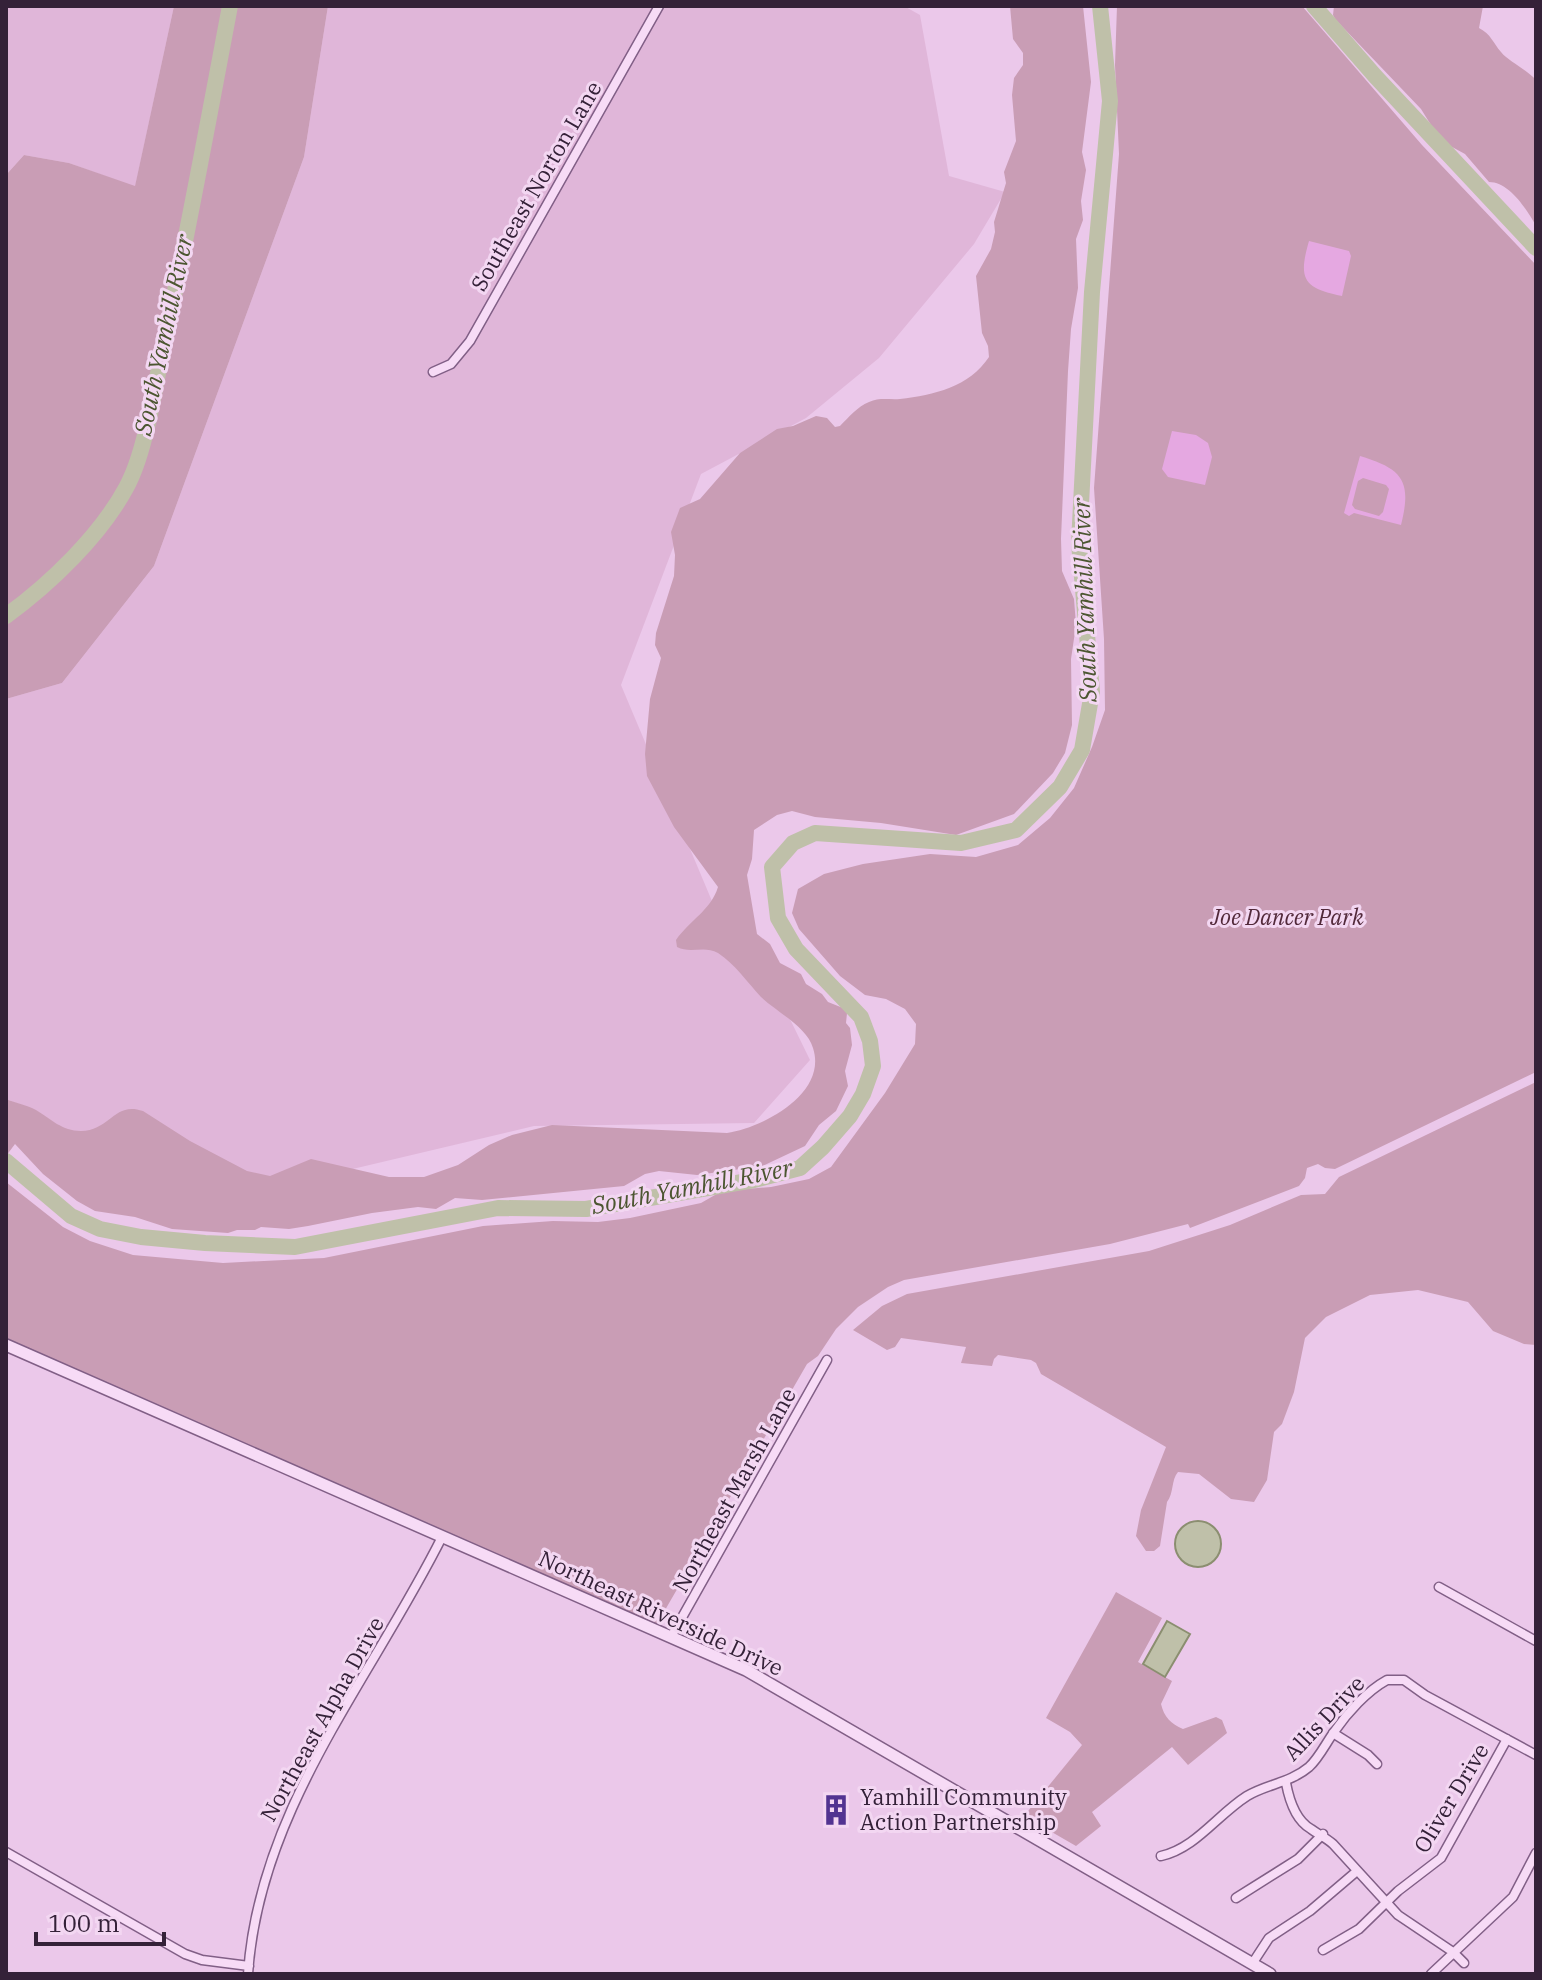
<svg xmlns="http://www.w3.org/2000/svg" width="1542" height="1980" font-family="'IBM Plex Serif',serif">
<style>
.farmland{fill:#e0b6d9}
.green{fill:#c99db5}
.sand{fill:#e5a8e1;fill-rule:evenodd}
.water{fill:#bfc0a9;stroke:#8b8e70;stroke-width:2}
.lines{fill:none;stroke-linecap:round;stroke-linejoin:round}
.river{stroke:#bfc0a9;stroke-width:16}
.minor-casing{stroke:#815f86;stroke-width:11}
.tertiary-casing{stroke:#815f86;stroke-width:14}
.minor{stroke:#f7dbf6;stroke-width:8}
.tertiary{stroke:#f7dbf6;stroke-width:11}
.labels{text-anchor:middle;stroke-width:6;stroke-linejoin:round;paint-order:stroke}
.street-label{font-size:22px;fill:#342138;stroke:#f3d7f2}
.park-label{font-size:22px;font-style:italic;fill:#52293a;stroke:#f3d7f2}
.poi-label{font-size:22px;fill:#342138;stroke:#f3d7f2;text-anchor:start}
.water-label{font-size:24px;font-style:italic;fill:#4c5631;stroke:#f3d7f2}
</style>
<rect width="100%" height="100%" fill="#ebc8ea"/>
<!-- farmland -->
<path class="farmland" d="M6 6H174L135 187 69 163 24 155 6 175Z
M328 6H904L920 15 949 176 1005 192 974 244 879 358 806 418 701 474 621 685 717 913 786 1011 810 1060 754 1123 534 1126 285 1185 89 1146 37 1111 6 1099V699L62 683 154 566 304 157Z"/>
<!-- green -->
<path class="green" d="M174 6H328L304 157 154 566 62 683 6 699V175L24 155 69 163 135 186Z
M1010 6H1083L1091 82 1082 152 1086 170 1081 201 1083 220 1076 239 1078 288 1071 329 1068 371 1061 539 1062 571 1074 599 1076 625 1071 659 1072 725 1065 753 1053 773 1014 814 956 835 881 823 815 817 792 811 777 815 754 830 752 859 747 875 757 934 770 944 780 963 801 974 806 984 822 994 828 1002 843 1008 847 1013 846 1023 850 1028 852 1045 845 1071 848 1086 836 1111 819 1125 805 1146 756 1169 748 1168 697 1175 659 1171 645 1174 624 1186 482 1200 455 1198 436 1209 418 1207 372 1213 308 1226 289 1229 261 1227 255 1230H237L228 1233 172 1229 135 1217 95 1211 77 1201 43 1174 15 1144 6 1156V1099C16 1103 27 1105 36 1110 51 1119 62 1131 81 1131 111 1130 114 1101 143 1111L190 1141 247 1171 270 1176 311 1159 389 1177H424L458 1165 489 1145 512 1135 552 1125 727 1133C762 1128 828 1094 813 1048 807 1027 777 1012 761 997 747 982 735 964 718 953 704 945 691 954 677 947L676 940C690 920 711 910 718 887L674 827 647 776 645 754 650 699 661 658 655 645 656 633 674 576 675 555 671 532 680 508 700 499 740 453 777 429 793 426 816 416 827 418 835 427 840 426C849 417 857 407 869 402 880 397 889 400 900 399 934 395 969 387 989 357L988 346 982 333 976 276 991 249 995 232 994 222 1006 183 1004 172 1016 141 1012 95 1014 78 1023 65V53L1013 39Z
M1117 6H1302L1422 145 1536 265V1072L1335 1169 1325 1168 1318 1164 1307 1168 1305 1178 1299 1186 1190 1228 1188 1224 1110 1244 904 1280 888 1287 858 1307 836 1329 818 1356 807 1364 657 1624 6 1340V1182L63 1227 90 1241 133 1255 223 1263 324 1258 483 1226 553 1221 598 1222 630 1218 701 1203 722 1191 771 1187 809 1179 831 1167 885 1093 915 1044 916 1024 905 1009 886 999 865 995 840 976 799 929 792 913 798 889 824 874 863 864 930 854 976 857 1018 845 1050 818 1074 788 1092 747 1105 710 1104 639 1094 488 1119 154 1115 65Z
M1334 6H1483L1479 28C1491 34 1493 43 1501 52 1508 61 1526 69 1536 80V226C1526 208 1509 182 1489 182L1465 154 1441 141 1421 109 1335 19 1333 15Z
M1536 1082V1345L1524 1344 1493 1331 1468 1302 1418 1290 1370 1295 1326 1317 1305 1338 1294 1392 1282 1424 1274 1432 1267 1480 1254 1502 1231 1499 1199 1474 1178 1472C1171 1480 1174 1493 1167 1502L1160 1546 1154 1551H1146L1136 1536 1141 1510 1166 1447 1041 1374 1036 1363 1031 1360 998 1355 994 1359 992 1366 961 1363 966 1347 901 1338 895 1347 887 1350 853 1330 882 1306 907 1294 1149 1251 1230 1225 1301 1195 1325 1194 1339 1177Z
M1116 1592 1162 1618 1138 1662 1172 1681 1161 1704C1164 1717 1171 1724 1183 1729L1216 1717 1222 1720 1227 1733 1188 1765 1172 1747 1092 1812 1101 1826 1076 1846 1024 1816 1082 1745 1070 1732 1046 1718Z"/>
<!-- sand -->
<path class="sand" d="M1309 241 1349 251 1351 256 1342 296C1303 288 1298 279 1309 241Z
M1172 431 1196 435 1208 443 1212 457 1205 485 1168 477 1162 469Z
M1360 456C1403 469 1412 481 1401 525L1354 513 1349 516 1344 513ZM1363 478 1386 485 1389 489 1383 512 1379 516 1355 509 1352 505 1358 481Z"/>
<!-- water -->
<path class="water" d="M1175 1544a23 23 0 1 1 46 0a23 23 0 1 1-46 0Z
M1167 1621 1190 1634 1165 1677 1143 1664Z"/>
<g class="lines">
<!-- river -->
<path class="river" d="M1314 6 1375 76 1536 248
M6 616C50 584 100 536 126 488 145 454 154 392 162 353 187 238 208 122 230 6
M6 1161 71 1216 100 1229 141 1237 205 1243 295 1247 498 1208 586 1209 754 1180 800 1168 823 1147 850 1116 863 1094 873 1066 870 1041 861 1017 796 949 778 918 772 867 793 843 815 833 961 843 1016 830 1060 787 1082 750 1092 692 1079 543 1092 292 1110 101 1100 6"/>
<defs>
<path id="minor" d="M433 372 451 364 470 341 659 6
M1439 1587 1536 1641
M671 1637 827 1360
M1333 1733 1368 1755 1377 1764
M1286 1783C1289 1799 1295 1820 1311 1829 1319 1835 1325 1837 1333 1844L1398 1915 1453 1952 1464 1963
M6 1852 185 1954 202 1960 249 1966
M1161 1856C1196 1848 1217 1815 1247 1796 1267 1784 1290 1783 1309 1767 1319 1758 1326 1743 1334 1732 1347 1713 1367 1691 1387 1680H1404L1425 1695 1536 1755
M1236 1898 1298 1859 1323 1834
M1323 1950 1359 1929 1398 1891 1441 1858 1507 1739
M1252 1964 1269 1938 1310 1911 1357 1871
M248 1974C259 1809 371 1679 442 1537
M1431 1974 1513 1897 1536 1853"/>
<path id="tertiary" d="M6 1345 746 1670 1270 1974"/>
</defs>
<!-- minor casing -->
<use href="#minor" class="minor-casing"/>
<!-- tertiary casing -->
<use href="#tertiary" class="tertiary-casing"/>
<!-- minor -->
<use href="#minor" class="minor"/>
<!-- tertiary -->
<use href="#tertiary" class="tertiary"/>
</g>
<!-- icons -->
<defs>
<symbol id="building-bare" viewBox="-9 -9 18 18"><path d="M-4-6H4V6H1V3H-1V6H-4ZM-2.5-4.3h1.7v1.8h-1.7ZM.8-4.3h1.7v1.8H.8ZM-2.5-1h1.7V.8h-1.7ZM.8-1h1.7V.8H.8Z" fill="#523391" stroke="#f3d7f2" stroke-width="2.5" paint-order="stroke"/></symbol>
</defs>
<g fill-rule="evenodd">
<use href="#building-bare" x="814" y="1788" width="44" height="44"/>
</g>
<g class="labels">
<!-- street labels -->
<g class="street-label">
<text transform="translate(536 186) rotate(-60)" y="8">Southeast Norton Lane</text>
<text transform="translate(734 1490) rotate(-61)" y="8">Northeast Marsh Lane</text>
<text transform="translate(661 1613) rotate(25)" y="8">Northeast Riverside Drive</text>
<text transform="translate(1324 1718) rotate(-47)" y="8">Allis Drive</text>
<text transform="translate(322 1719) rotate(-61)" y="8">Northeast Alpha Drive</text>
<text transform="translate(1451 1798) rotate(-59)" y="8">Oliver Drive</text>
</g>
<!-- park labels -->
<g class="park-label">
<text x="1287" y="925">Joe Dancer Park</text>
</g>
<!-- poi labels -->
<g class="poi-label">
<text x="860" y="1805">Yamhill Community<tspan x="860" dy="25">Action Partnership</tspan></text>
</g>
<!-- water labels -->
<g class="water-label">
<text transform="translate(164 335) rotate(-78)" y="8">South Yamhill River</text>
<text transform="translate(1085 600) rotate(-92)" y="8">South Yamhill River</text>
<text transform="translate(692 1187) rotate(-11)" y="8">South Yamhill River</text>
</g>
</g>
<!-- border -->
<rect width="1542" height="1980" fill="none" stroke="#342138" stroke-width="16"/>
<!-- scale -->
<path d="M36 1932v12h128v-12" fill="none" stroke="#342138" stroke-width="4"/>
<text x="48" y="1932" font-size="24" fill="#342138" stroke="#f3d7f2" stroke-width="6" paint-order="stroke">100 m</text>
</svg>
